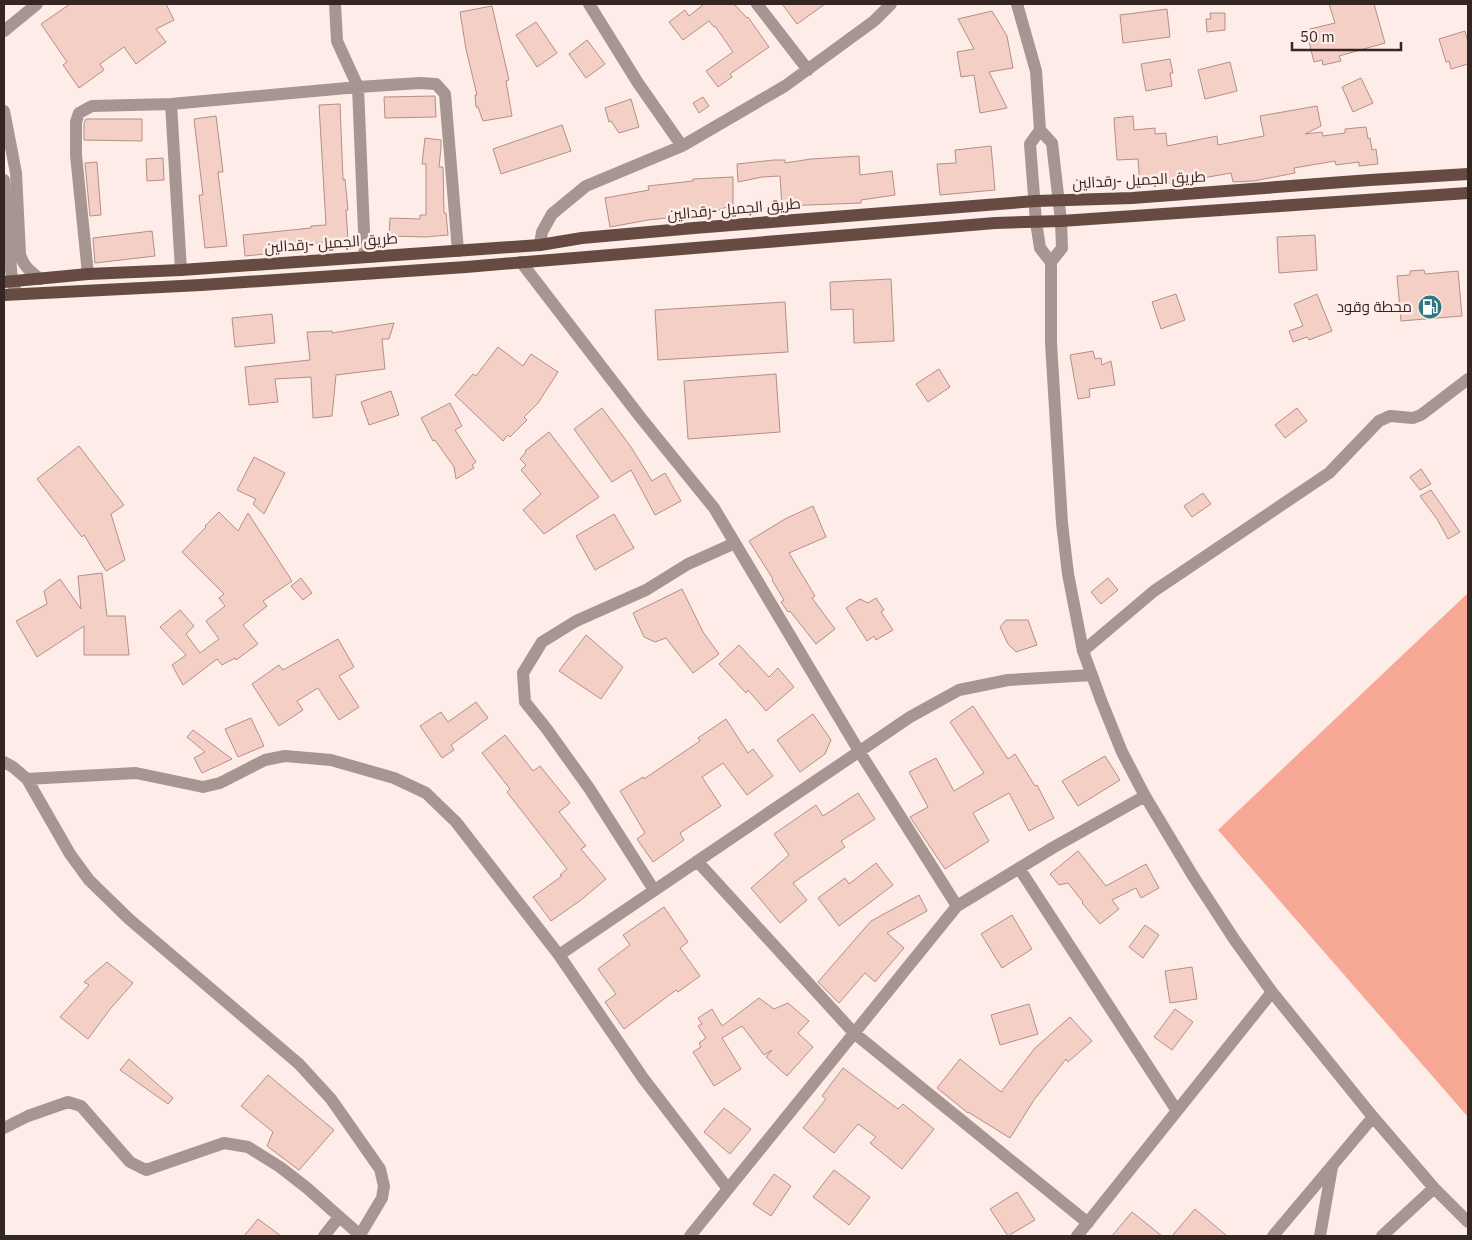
<svg xmlns="http://www.w3.org/2000/svg" width="1472" height="1240" font-family="'IBM Plex Sans',Cairo,sans-serif">
<style>
.green{fill:#f6a894}
.building{fill:#f4cfc5;stroke:#b48f85}
.lines{fill:none;stroke-linecap:round;stroke-linejoin:round}
.minor{stroke:#a69590;stroke-width:12}
.tertiary{stroke:#a69590;stroke-width:12}
.primary{stroke:#674b43;stroke-width:12}
.labels{text-anchor:middle;stroke-width:5;stroke-linejoin:round;paint-order:stroke}
.street-label{font-size:15px;fill:#342622;stroke:#fdece8}
.poi-label{font-size:15px;fill:#342622;stroke:#fdece8;text-anchor:end}
</style>
<rect width="100%" height="100%" fill="#fdece8"/>
<!-- green -->
<path class="green" d="M1468 593V1117L1218 830Z"/>
<!-- building -->
<path class="building" d="M70 4H166L174 20 156 29 166 42 136 64 124 47 100 64 104 70 79 88 63 65 67 62 41 24Z
M704 4H734L747 18 748 17 769 47 730 74 732 77 718 87 706 71 733 52 715 26 714 27 709 21 683 40 669 22 685 10 689 16Z
M782 4H825L797 24Z
M1329 4H1374L1385 43 1339 56 1341 61 1323 65 1322 60 1314 62 1306 30 1335 23Z
M492 6 509 80 506 81 512 116 483 121 478 107H476L475 95H477L466 49 460 12Z
M1167 9 1170 37 1123 43 1120 15Z
M992 11 1007 36 1013 68 989 72 1007 108 980 113 974 75 961 77 957 52 974 49 958 19Z
M1210 13H1225V30L1207 32 1206 19H1211Z
M536 22 557 53 537 67 516 35Z
M1465 31 1468 42V64L1451 69 1449 61 1446 62 1439 39Z
M587 40 605 64 586 78 569 54Z
M1170 59 1173 73H1170L1172 86 1146 91 1141 64Z
M1230 62 1237 91 1205 99 1198 70Z
M1361 78 1373 103 1353 112 1342 87Z
M435 96 436 117 385 118 384 97Z
M703 97 709 106 699 113 693 103Z
M631 99 639 127 619 133 611 121 609 122 605 108Z
M340 104 343 180 345 179 348 210H346L348 241H332L302 245 304 250 245 256 243 235 311 228V226L326 225 319 105Z
M1317 106 1321 126 1305 134 1322 132 1323 136 1345 133V129L1366 127 1368 139 1370 138 1372 150 1376 149 1378 164 1359 166V162L1336 165 1335 161 1294 168 1295 173 1254 181 1233 182 1231 173 1180 182 1140 186 1138 159 1117 160 1114 118 1133 116 1134 130 1155 128V134L1166 133 1167 146 1217 136 1218 145 1264 136 1260 116Z
M216 116 223 172H218L227 246 205 248 199 195H203L194 119Z
M86 119H142V141L84 140V123Z
M562 125 571 151 501 174 493 149Z
M425 138 441 140V148L439 167H443L444 213H446L448 235 426 237 389 236 390 218 420 219V215H426V164H422Z
M991 146 995 190 940 195 937 164 956 163 955 150Z
M859 156 860 175 892 171 895 195 861 200V203L782 206 780 176 762 177 738 182 737 164 774 160H785V163L811 159Z
M163 158 164 180 147 181 146 159Z
M97 162 101 215 90 216 85 163Z
M733 177V205L706 214 648 220 610 227 605 198 649 190 648 186 693 181V179Z
M152 231 155 256 95 263 93 238Z
M1315 235 1317 270 1279 273 1277 237Z
M1424 270 1425 274 1458 271 1462 316 1401 321 1397 276 1410 275V271Z
M891 279 894 341 854 343 853 309 831 310 830 282Z
M1176 294 1185 320 1161 329 1152 302Z
M1317 294 1332 331 1309 340 1307 337 1293 342 1289 331 1303 326 1294 304Z
M785 302 788 352 658 360 655 310Z
M272 314 275 343 235 347 232 318Z
M394 323 389 339H382L385 369 336 375 332 416 313 418 311 377 275 379 278 402 249 405 245 367 310 360 307 332 332 331V333Z
M498 347 523 366 531 354 558 372 538 403 524 417 527 420 510 437 508 435 503 441 455 395 473 374 476 376Z
M1093 351 1095 359 1101 358 1102 365 1111 361 1115 385 1089 389 1090 397 1078 399 1070 355Z
M939 369 950 387 928 402 916 384Z
M776 374 780 432 688 439 684 381Z
M391 391 399 415 369 425 361 402Z
M450 403 462 426 455 430 476 462 472 465 474 468 456 479 454 467 435 440 433 441 421 418Z
M602 408 631 447 652 481 665 473 681 501 655 515 631 470 612 482 574 429Z
M1297 408 1307 421 1285 438 1275 425Z
M549 432 599 497 544 534 523 510 541 494 521 470 526 465 520 459 526 452 525 451Z
M79 446 124 505 111 514 125 560 106 571 84 535 82 537 37 479Z
M254 457 285 473 264 514 253 504 256 499 237 490Z
M1421 469 1431 484 1420 490 1410 477Z
M1431 490 1460 532 1448 539 1437 519 1420 496Z
M1203 493 1211 504 1192 517 1184 506Z
M813 506 826 537 789 553 815 596 812 598 835 629 816 644 790 611 788 612 781 602 784 600 772 580 773 579 749 541 785 519Z
M219 512 238 531 248 513 292 581 263 601 267 606 243 625 258 644 236 660 235 658 222 665 217 659 183 685 172 665 186 655 160 627 180 610 194 626 186 634 200 653 219 639 206 621 225 606 219 598 224 594 182 552 206 527 205 526Z
M614 514 634 548 595 570 576 536Z
M102 573 107 616H125L129 655H84V626L37 657 16 621 47 604 44 591 60 579 81 609 78 576Z
M301 578 312 593 303 600 291 586Z
M1108 578 1118 590 1101 604 1091 592Z
M682 589 703 632 719 654 693 673 666 638 655 642 644 637 633 613Z
M876 598 884 610 881 612 893 630 876 640 874 636 867 641 846 608 860 599 868 603Z
M1006 620H1028L1037 645 1016 652 1008 644 1000 627Z
M586 635 623 667 601 699 559 671Z
M338 639 354 667 339 676 359 707 339 720 318 688 297 701 303 710 279 726 252 684 279 665 283 670Z
M739 645 769 677 778 668 794 687 766 711 748 690 746 693 719 664Z
M476 702 488 718 451 745 454 750 442 758 420 726 441 712 448 722Z
M973 706 1008 759 1015 754 1035 786 1037 785 1054 818 1029 831 1009 793 973 813 989 841 945 869 910 817 928 807 909 772 936 758 954 791 984 773 950 722Z
M813 714 831 740 825 754 800 772 777 740Z
M251 718 264 746 238 757 225 729Z
M726 719 748 753 753 749 773 776 747 795 723 763 702 777 721 806 680 833 684 840 653 862 637 839 645 833 620 791 643 777 644 779 700 741 698 738Z
M193 730 232 759 202 773 194 758 205 752 187 737Z
M505 735 533 771 540 766 570 803 559 812 586 846 581 849 606 879 581 900 551 921 533 897 562 876 560 875 567 869 507 792 510 789 482 753Z
M1105 756 1120 780 1078 806 1062 781Z
M858 793 875 819 841 841 845 847 793 883 807 900 780 923 751 888 789 855 774 834 816 805 823 816Z
M1078 851 1106 886 1146 864 1159 888 1141 898 1136 888 1112 900 1119 909 1100 924 1082 903 1083 902 1068 883 1059 885 1050 874Z
M876 863 893 885 839 926 818 898 845 878 849 884Z
M919 895 927 911 887 933 904 948 875 982 865 973 839 1003 818 982 871 921Z
M664 907 688 942 680 948 700 976 678 992 676 990 624 1029 605 1002 616 994 598 969 630 945 623 935Z
M1012 915 1032 949 1002 968 981 934Z
M1145 925 1159 935 1143 958 1129 947Z
M107 962 133 983 111 1008 88 1039 60 1017 89 985 84 982Z
M1192 967 1197 999 1170 1003 1165 971Z
M759 998 774 1009 788 1003 809 1021 798 1033 813 1047 787 1076 766 1057 772 1050 764 1055 742 1026 722 1038 741 1069 714 1086 693 1052 701 1047 699 1043 706 1038 698 1026 702 1024 698 1018 712 1009 722 1026Z
M1029 1004 1038 1034 1000 1045 991 1015Z
M1175 1009 1193 1022 1172 1050 1154 1037Z
M1070 1017 1092 1041 1068 1062 1066 1059 1034 1100 1010 1138 968 1112V1113L937 1088 960 1059 1001 1092 1035 1048Z
M129 1059 173 1098 168 1104 120 1070Z
M843 1068 898 1109 903 1104 934 1129 902 1169 870 1143 876 1137 858 1124 834 1153 803 1128 826 1099 822 1096Z
M268 1075 334 1130 299 1170 267 1146 273 1132 241 1106Z
M724 1108 751 1129 730 1154 704 1132Z
M834 1170 870 1197 849 1225 813 1197Z
M774 1174 791 1186 771 1216 753 1204Z
M1017 1192 1035 1220 1008 1236 990 1209Z
M1195 1209 1227 1236H1172Z
M1132 1212 1162 1236H1112Z
M258 1219 281 1236H244Z"/>
<g class="lines">
<!-- minor -->
<path class="minor" d="M335 4 337 41 358 87 365 256
M589 4 638 83 682 146
M757 4 808 70
M1017 4 1036 71 1040 130 1052 143 1061 221 1062 248 1051 262
M4 31 37 4
M171 104 181 270
M1040 130 1030 144 1036 222 1040 248 1051 262V343L1062 523 1068 574 1083 651 1101 700 1122 752 1145 796 1193 876 1234 939 1272 992 1373 1117 1434 1188 1468 1222
M540 245 542 232 552 214 586 186 682 146 785 86 874 21 891 4
M521 262 641 418 714 508 859 751 957 906
M88 274 76 155V122L79 113 92 106 171 104 358 87 420 83 436 84 445 94 458 251
M1083 651 1154 591 1329 473 1379 421 1390 416 1413 418 1421 415 1468 379
M4 762 13 767 27 779 70 854 89 880 129 919 299 1064 331 1099 380 1169 384 1186 382 1198 360 1235
M27 779 136 773 203 787 220 783 265 760 285 756 331 760 394 778 426 793 456 822 559 955 643 1078 728 1189
M697 861 854 1033 1088 1223
M1019 868 1177 1111
M654 890 589 788 546 728 525 702 523 673 542 642 576 621 646 590 688 564 735 543
M559 955 910 717 959 690 1008 680 1092 675
M4 1128 28 1116 68 1102 81 1106 130 1162 146 1170 224 1143 248 1147 280 1167 307 1188 361 1236
M324 1236 339 1217
M690 1236 957 906 1054 847 1145 796
M1077 1236 1272 992
M1273 1236 1373 1117
M1320 1236 1332 1167
M1382 1236 1434 1188"/>
<!-- tertiary -->
<path class="tertiary" d="M4 111 16 173 20 254C23 266 30 271 40 279
M4 180 12 281 16 292"/>
<!-- primary -->
<path class="primary" d="M4 282 88 274 181 270 540 245 582 238 694 228 1036 201 1132 198 1370 180 1468 174
M4 295 201 285 466 267 995 223 1061 221 1468 193"/>
</g>
<!-- icons -->
<defs>
<symbol id="fuel-disc" viewBox="-11 -11 22 22"><circle r="9.5" fill="#2f787f" stroke="#fdece8"/><path d="M-5.5-6h7V0h2V4h1.3V-2.5L3-4.5l.8-.8L6-3V5H2.5V1h-1V6h-7ZM-4.2-4.7v3.2H.2V-4.7Z" fill="#fff"/></symbol>
</defs>
<g fill-rule="evenodd">
<use href="#fuel-disc" x="1416" y="293" width="28" height="28"/>
</g>
<g class="labels">
<!-- street labels -->
<g class="street-label">
<text transform="translate(1139 180) rotate(-3)" y="5">طريق الجميل -رقدالين</text>
<text transform="translate(734 209) rotate(-5)" y="5">طريق الجميل -رقدالين</text>
<text transform="translate(331 243) rotate(-4)" y="5">طريق الجميل -رقدالين</text>
</g>
<!-- poi labels -->
<g class="poi-label">
<text x="1412" y="312">محطة وقود</text>
</g>
</g>
<!-- border -->
<rect width="1472" height="1240" fill="none" stroke="#342622" stroke-width="10"/>
<!-- scale -->
<path d="M1292 42v8h109v-8" fill="none" stroke="#342622" stroke-width="2.5"/>
<text x="1300" y="42" font-size="15" fill="#342622" stroke="#fdece8" stroke-width="4" paint-order="stroke">50 m</text>
</svg>
